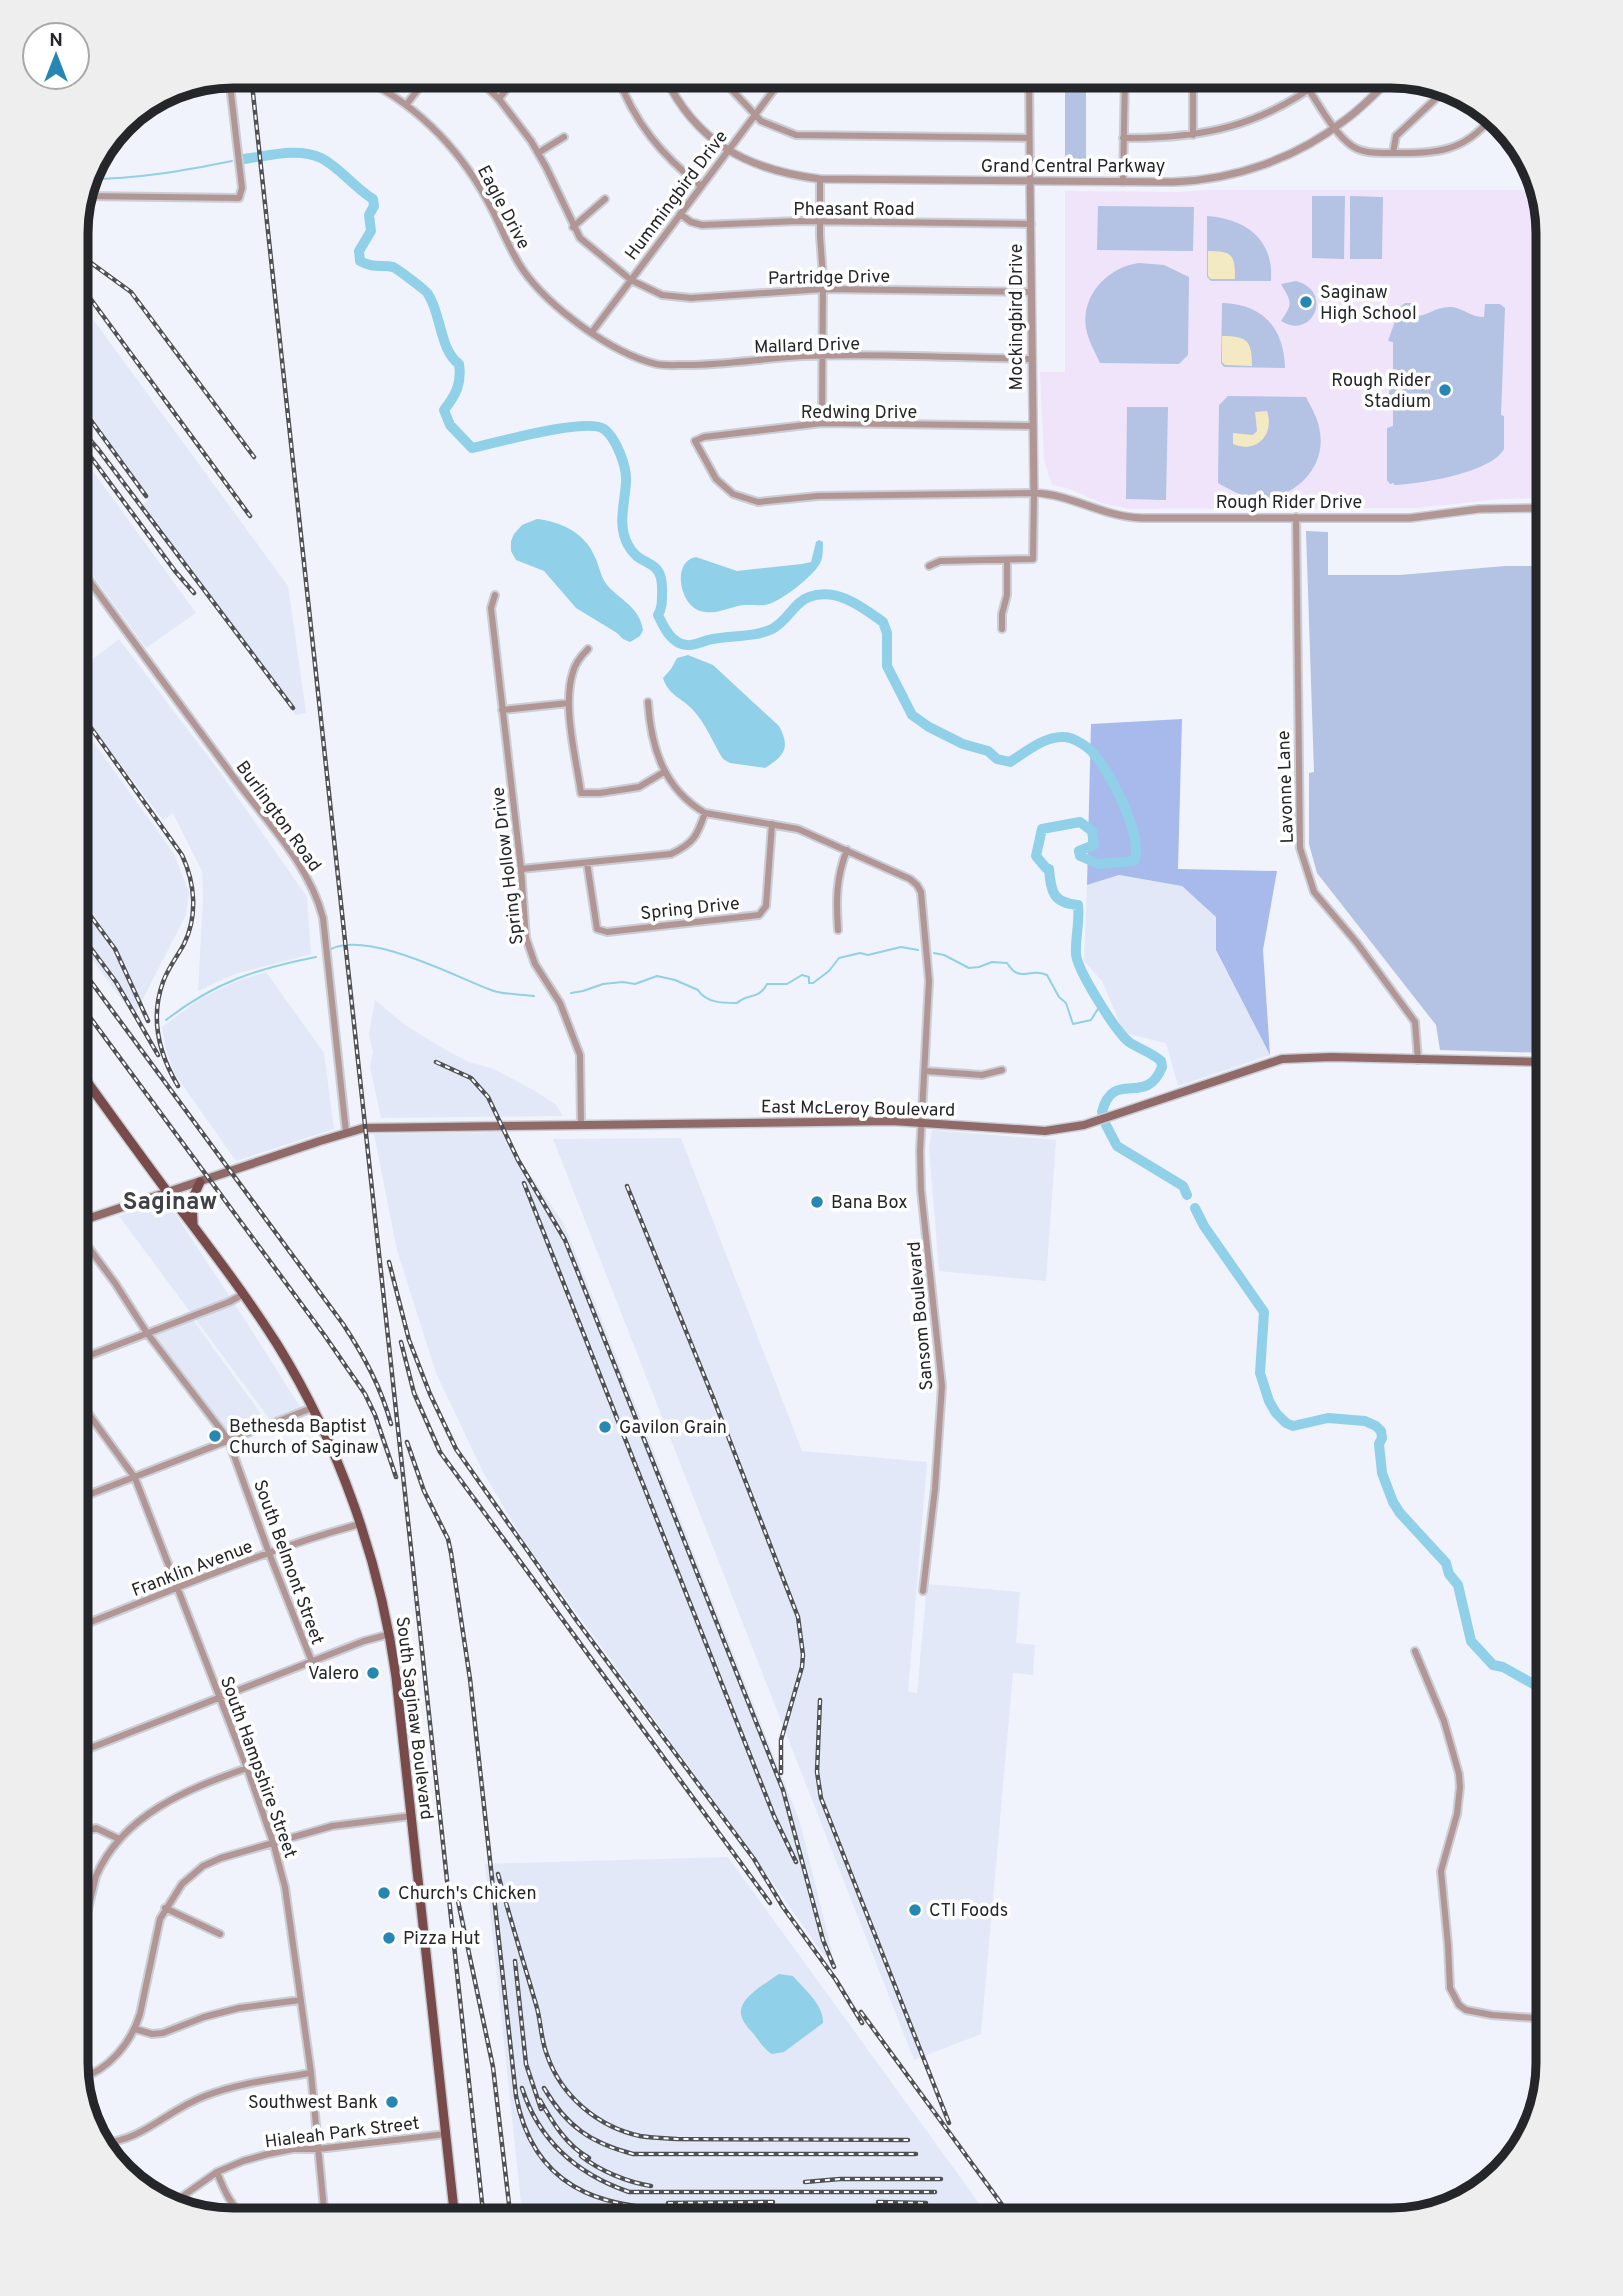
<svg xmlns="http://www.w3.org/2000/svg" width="1623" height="2296" font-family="Overpass,sans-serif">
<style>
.built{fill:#e2e8f7}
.education{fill:#efe4f9}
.green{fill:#b4c2e4}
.forest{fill:#a7baeb}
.sand{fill:#f3eac4}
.water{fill:#90d0e8}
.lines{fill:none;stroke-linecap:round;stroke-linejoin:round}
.stream{stroke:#90d0e8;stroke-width:2}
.river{stroke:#90d0e8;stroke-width:10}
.minor-casing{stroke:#cbced5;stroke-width:10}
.tertiary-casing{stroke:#cbced5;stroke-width:10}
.secondary-casing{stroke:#cbced5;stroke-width:11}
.primary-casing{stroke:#cbced5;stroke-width:12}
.minor{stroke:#b29695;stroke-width:6}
.tertiary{stroke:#b29695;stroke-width:7}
.secondary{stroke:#906a68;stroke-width:8}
.primary{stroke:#784a49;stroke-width:9}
.rail-casing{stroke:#4f5155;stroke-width:4.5}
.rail{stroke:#fff;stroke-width:2;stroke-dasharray:5;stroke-linecap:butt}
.poi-dot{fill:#2688b2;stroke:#fff;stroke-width:2.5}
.labels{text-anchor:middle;stroke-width:7;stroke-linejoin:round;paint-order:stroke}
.street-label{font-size:18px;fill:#252629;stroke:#fff}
.poi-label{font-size:18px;fill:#252629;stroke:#fff;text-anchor:start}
.district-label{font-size:24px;font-weight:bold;fill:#404248;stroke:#fff}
.rim{fill:none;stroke:#252629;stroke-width:9}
</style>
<rect width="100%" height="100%" fill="#f0f3fb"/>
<!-- built -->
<path class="built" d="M76 296 288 586 306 713 296 715 139 508 148 501 87 420 81 423 76 418Z
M76 448 196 613 146 648 76 552Z
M119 639 222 775 307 897 311 954 235 974 198 991 203 898 202 871 173 813 163 820 76 706V672Z
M76 718 174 854 189 892 186 915 134 1016 75 936Z
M1119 875 1182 886 1216 917V951L1270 1055 1178 1086 1166 1043 1124 1033 1102 981 1084 961 1087 885Z
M266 972 324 1053 334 1129 236 1161 174 1073 166 1049 162 1027 201 998 240 980Z
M375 1000 405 1025 446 1050 469 1062 494 1069 535 1091 556 1105 563 1116 381 1118 370 1067 373 1052 369 1035Z
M932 1130 1056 1140 1046 1281 939 1271 929 1148Z
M501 1132 564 1224 800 1822 832 1952 825 1957 739 1835 524 1541 483 1472 436 1373 397 1250 374 1134Z
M681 1138 802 1451 927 1462 908 1692 917 1693 927 1584 1020 1592 1016 1643 1035 1645 1033 1675 1013 1673 981 2034 914 2060 553 1139Z
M166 1200 236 1306 301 1408 271 1421 119 1216Z
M193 1320 267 1422 229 1435 153 1335Z
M728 1857 992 2221H523L485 1864Z"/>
<!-- education -->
<path class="education" d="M1207 190H1536L1548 232V498L1499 499 1418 508 1128 509 1102 503 1067 488 1052 485 1044 460 1040 372H1065V191L1178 192Z"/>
<!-- green -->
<path class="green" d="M1065 75H1086V172H1065Z
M1312 196H1345L1344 259 1312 258Z
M1350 196 1383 197 1382 259H1350Z
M1098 206 1194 207 1193 251 1097 250Z
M1207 216C1246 219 1274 239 1271 281H1211L1207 277Z
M1139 263 1164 265 1189 277 1188 355 1179 364 1100 363C1095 352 1088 340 1086 328 1081 295 1108 267 1139 263Z
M1296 281C1334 291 1313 341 1281 321 1293 303 1292 303 1281 284Z
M1222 303C1263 304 1284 328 1285 368L1224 367 1221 363Z
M1405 303H1414V316C1430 316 1435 306 1452 307 1465 309 1470 317 1484 317L1485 304H1500L1505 308 1501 415 1504 416V449C1491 473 1420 484 1394 485V483L1390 484 1387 480V428L1393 426V395H1389L1390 372H1393V342L1388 341 1400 307Z
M1228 396 1306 397C1312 409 1319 420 1320 433 1326 468 1293 501 1258 498 1243 498 1231 490 1218 483L1219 405Z
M1127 407H1168L1166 500 1126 499Z
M1306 531 1328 532V575H1400L1505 566H1548V1053L1440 1050 1436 1025 1317 873 1309 844V773L1314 772Z"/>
<!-- forest -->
<path class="forest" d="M1182 719 1178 869 1277 871 1263 950 1270 1055 1216 950V917L1182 886 1119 875 1087 885 1091 724Z"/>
<!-- sand -->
<path class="sand" d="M1208 251C1233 251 1235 255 1235 279H1211L1208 276Z
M1222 336C1248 336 1252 341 1252 366L1225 365 1222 362Z
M1267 411C1275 435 1256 454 1233 444V433L1253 435 1257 431 1255 412Z"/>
<!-- water -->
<path class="water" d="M537 519C559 521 585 533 594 555 599 564 600 576 607 585 621 601 639 606 643 630L640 636 630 642 623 639 617 633 576 608 544 571 516 560 511 551V541L514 534 522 525Z
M819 540 823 542C823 548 823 559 820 563 814 576 779 603 765 605 755 606 747 604 738 606 725 609 714 615 700 611 680 605 671 562 696 557L737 571 802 564 811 562 816 542Z
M688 655 713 665 779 726C791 748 784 756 765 768L730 763 723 759C713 743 706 724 693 710 682 698 668 695 663 678L671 669 677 658Z
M779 1974 793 1976C804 1989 824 2005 823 2023L784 2052 772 2054C764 2049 759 2041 753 2033 748 2028 742 2021 741 2014 738 1998 768 1982 779 1974Z"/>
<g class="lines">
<!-- stream -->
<path class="stream" d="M87 179C137 179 183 171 232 161
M331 949C369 931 454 976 491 990 504 995 520 994 534 996
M934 953 944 955 969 968 979 967 992 962 1007 963C1020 984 1029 967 1047 975L1059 997 1066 1003 1073 1024 1091 1020 1101 1004
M571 993 583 991 603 984 623 982 635 984 657 976 675 980 698 990C706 1003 723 1003 737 1003 747 993 759 1000 767 984H787L802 975 809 977V983H813L829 971 839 958 860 953 868 955 901 947 918 950
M166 1020C215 982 256 969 316 957"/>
<!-- river -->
<path class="river" d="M244 159C268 156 298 147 321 158 339 167 355 188 373 199L374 206 369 215 371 231 359 251 360 261C372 268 381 265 393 267 396 268 427 291 428 294 441 313 440 351 459 364 462 383 456 395 444 410L450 425 472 448C495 443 586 417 604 429 616 438 627 466 626 482 625 503 617 525 628 545 641 570 664 555 662 594 662 602 662 608 658 615 664 627 671 644 687 645 693 646 702 642 708 640 729 635 753 638 772 629 787 622 794 602 809 597 837 587 862 607 883 622L887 633V666L912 715 929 727 963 744 988 751 997 759 1010 762C1026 752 1044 736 1064 737 1071 737 1082 743 1088 748 1107 764 1145 837 1134 861L1099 864 1080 856 1079 851 1094 845 1092 831 1080 822 1042 829 1036 856 1046 868 1049 869C1051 892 1053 903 1078 905 1080 922 1075 938 1076 954 1077 970 1116 1032 1129 1042 1139 1049 1151 1052 1161 1061L1162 1067C1146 1108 1113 1068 1102 1112
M1106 1125 1117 1146 1183 1186 1187 1195
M1195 1208 1204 1226 1264 1312 1260 1373 1269 1401 1276 1413 1286 1423 1293 1426 1328 1418 1365 1421 1376 1426 1381 1431 1382 1438 1379 1444 1382 1473 1393 1502 1400 1513 1446 1563 1449 1574 1458 1585 1471 1641 1493 1665 1503 1667 1535 1685 1548 1687"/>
<defs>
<path id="minor" d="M354 75C411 99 458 146 487 200 500 223 508 248 523 270 549 307 611 353 656 364 665 366 677 365 687 365 727 365 765 358 804 356 879 353 956 358 1032 359
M474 75 499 99 531 141 546 167 580 238 631 280 662 295 691 298 823 289 1031 292
M617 75C634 122 662 156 701 186
M718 75 761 121 796 135 1029 138
M1029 75 1030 182
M1193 76V135
M1309 90C1321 108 1334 133 1352 146 1364 154 1380 153 1394 153 1435 153 1463 153 1491 118
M1456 92 1486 124
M499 99 517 75
M406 105 429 75
M1123 138C1202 139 1264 126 1327 76
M538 153 564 137
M1393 153 1396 136 1446 89
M820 179V236L823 276 822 423
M1123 182 1125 75
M83 196 239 198 242 188 229 76
M680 214 691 222 702 225 800 221 1031 224
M573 227 605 199
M592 332 785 75
M1296 517 1300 848 1314 892 1357 943 1415 1022 1418 1060
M76 562C128 635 182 707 235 779 267 822 309 864 323 918L346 1132
M929 566 940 561 1033 559 1034 493 818 496 758 502 733 494 716 479 695 441 704 437 822 423 1033 426
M495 595 491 608 521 869 526 938 535 964 560 1003 580 1055 581 1124
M76 596 90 583
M1002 629V614L1007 595V560
M588 649C581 656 575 663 573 672 562 705 576 758 581 793H600L639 787 664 772
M648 702C651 748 664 789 705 813L798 829 910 879 917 885 921 892 929 981 920 1151 921 1190 942 1386 935 1489 923 1591
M502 710 569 703
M587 863 597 929 607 932 759 915 766 906 772 824
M521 869 671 854C694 843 697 836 705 813
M838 930C836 901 836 877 847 850
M926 1071 982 1075 1002 1070
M75 1229 115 1283 147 1333 228 1439 269 1553 312 1662
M75 1361 229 1302 244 1294
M75 1395 135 1478 247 1768 273 1842 285 1887 311 2073 325 2220
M75 1500 312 1408
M75 1628C169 1592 263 1550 360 1524
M1415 1651 1444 1721 1459 1774 1460 1787 1457 1814 1441 1871 1448 1945 1450 1988 1459 2005 1466 2010 1492 2015 1548 2019
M75 1669 78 1714 89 1749
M75 1754 364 1641 390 1634
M75 1835 96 1828 119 1839
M165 1908 220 1934
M75 1963 96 1876C123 1814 188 1789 247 1768
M135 2029 152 2034 163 2033 204 2017 239 2008 300 2000
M79 2079C109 2070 131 2043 140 2014L160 1919 182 1884 203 1866 221 1858 332 1826 411 1816
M98 2144C146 2140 163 2112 205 2096 238 2083 275 2079 311 2073
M217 2172C224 2191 232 2208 248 2220
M1461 2202V2196L1468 2192 1473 2196
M170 2205 217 2172 243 2161 268 2154 293 2149H318L446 2134"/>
<path id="tertiary" d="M664 75C696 143 748 170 820 179L1173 182C1235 180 1297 158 1345 120 1363 107 1378 91 1393 76
M1030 182 1034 493C1072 494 1102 517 1142 518H1410L1479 509 1548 508"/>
<path id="secondary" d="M75 1223 320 1141 364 1128 892 1121 1045 1131 1084 1125 1282 1059 1331 1057 1548 1062"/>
<path id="primary" d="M75 1065C106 1108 137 1151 169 1194 206 1243 244 1292 277 1344 339 1444 380 1561 396 1677L455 2220
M193 1224 192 1200 200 1182"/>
</defs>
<!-- minor casing -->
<use href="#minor" class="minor-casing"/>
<!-- tertiary casing -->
<use href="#tertiary" class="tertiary-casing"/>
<!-- secondary casing -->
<use href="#secondary" class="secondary-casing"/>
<!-- primary casing -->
<use href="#primary" class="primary-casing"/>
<!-- minor -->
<use href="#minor" class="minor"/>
<!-- tertiary -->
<use href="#tertiary" class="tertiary"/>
<!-- secondary -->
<use href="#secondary" class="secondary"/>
<!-- primary -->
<use href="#primary" class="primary"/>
<defs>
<path id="rail" d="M251 75 484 2221
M76 252 131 292 254 457
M76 279 250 516
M76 400 146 496
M76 424 98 449 293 708
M76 437 175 571 194 593
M76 707 182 855C195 883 198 916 184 944 177 957 168 968 163 982 150 1018 159 1054 178 1086
M75 895 115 949 148 1021
M75 927 116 982 158 1055
M75 960 343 1324C364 1356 381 1387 391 1424
M75 997 325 1336 365 1394 375 1415 396 1477
M436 1062 471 1078 488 1097 518 1160 565 1240 783 1790 823 1940 834 1967
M524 1183 774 1816 796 1862
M627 1186 714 1400 798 1617 803 1655 802 1667 781 1740V1773
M389 1262 409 1340 430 1394 456 1449 577 1621 754 1859 783 1907 836 1980 862 2023
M401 1342 414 1393 440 1452 770 1903
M407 1442 424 1491 448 1539 451 1553 470 1679 516 2096C533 2186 598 2209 681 2209
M820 1700 817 1772 821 1798 949 2123
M498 1874C510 1919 524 1963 537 2008 541 2023 541 2040 547 2055 561 2096 598 2127 640 2136 652 2138 665 2138 677 2139L908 2140
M458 1901 493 2067 511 2221
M515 1961 526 2064 541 2109
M861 2012 1014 2221
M522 2088C539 2141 577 2174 629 2192H935
M544 2088C567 2127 591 2143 633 2154H916
M540 2100C552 2122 567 2146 589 2158
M581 2156C600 2171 627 2182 651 2186
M805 2182 840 2179H941
M878 2202 926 2203
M668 2203 773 2202"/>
</defs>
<!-- rail casing -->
<use href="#rail" class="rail-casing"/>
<!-- rail -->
<use href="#rail" class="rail"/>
</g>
<!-- markers -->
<g class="poi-dot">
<circle cx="1306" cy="302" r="7"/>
<circle cx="1445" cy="390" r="7"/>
<circle cx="817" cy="1202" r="7"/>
<circle cx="605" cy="1427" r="7"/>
<circle cx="215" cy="1436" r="7"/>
<circle cx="373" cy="1673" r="7"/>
<circle cx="384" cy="1893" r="7"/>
<circle cx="915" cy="1910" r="7"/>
<circle cx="389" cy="1938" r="7"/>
<circle cx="392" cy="2102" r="7"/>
</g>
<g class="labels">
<!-- street labels -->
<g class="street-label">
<text x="1073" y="172">Grand Central Parkway</text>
<text transform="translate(676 195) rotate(-53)" y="6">Hummingbird Drive</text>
<text transform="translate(504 207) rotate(62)" y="6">Eagle Drive</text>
<text x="854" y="215">Pheasant Road</text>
<text transform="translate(829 277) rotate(-1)" y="6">Partridge Drive</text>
<text transform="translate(1016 317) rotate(-90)" y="6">Mockingbird Drive</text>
<text transform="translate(807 345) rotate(-2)" y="6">Mallard Drive</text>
<text x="859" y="418">Redwing Drive</text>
<text x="1289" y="508">Rough Rider Drive</text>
<text transform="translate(1285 787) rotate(-92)" y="6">Lavonne Lane</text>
<text transform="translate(279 816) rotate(54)" y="6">Burlington Road</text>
<text transform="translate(507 866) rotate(-97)" y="6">Spring Hollow Drive</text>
<text transform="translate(690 908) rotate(-6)" y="6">Spring Drive</text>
<text transform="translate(858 1108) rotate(1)" y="6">East McLeroy Boulevard</text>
<text transform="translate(920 1316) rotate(-95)" y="6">Sansom Boulevard</text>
<text transform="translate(289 1562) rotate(70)" y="6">South Belmont Street</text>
<text transform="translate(192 1568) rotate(-21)" y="6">Franklin Avenue</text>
<text transform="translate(415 1718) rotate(83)" y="6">South Saginaw Boulevard</text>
<text transform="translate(259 1767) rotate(70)" y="6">South Hampshire Street</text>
<text transform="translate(342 2132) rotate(-7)" y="6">Hialeah Park Street</text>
</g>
<!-- poi labels -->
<g class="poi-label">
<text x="1320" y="298">Saginaw<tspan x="1320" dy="21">High School</tspan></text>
<text x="1431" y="386" text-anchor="end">Rough Rider<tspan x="1431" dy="21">Stadium</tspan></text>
<text x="831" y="1208">Bana Box</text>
<text x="229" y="1432">Bethesda Baptist<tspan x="229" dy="21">Church of Saginaw</tspan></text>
<text x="619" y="1433">Gavilon Grain</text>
<text x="359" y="1679" text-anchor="end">Valero</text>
<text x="398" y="1899">Church's Chicken</text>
<text x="929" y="1916">CTI Foods</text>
<text x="403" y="1944">Pizza Hut</text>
<text x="378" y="2108" text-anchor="end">Southwest Bank</text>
</g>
<!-- district labels -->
<g class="district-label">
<text x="170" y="1209">Saginaw</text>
</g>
</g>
<!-- crop -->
<path d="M0 0H1623V2296H0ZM233 88H1391A145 145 0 0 1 1536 233V2063A145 145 0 0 1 1391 2208H233A145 145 0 0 1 88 2063V233A145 145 0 0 1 233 88Z" fill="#eee" fill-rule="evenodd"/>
<path class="rim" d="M233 88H1391A145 145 0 0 1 1536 233V2063A145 145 0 0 1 1391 2208H233A145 145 0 0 1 88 2063V233A145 145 0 0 1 233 88Z"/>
<!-- north arrow -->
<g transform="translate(56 56)"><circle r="33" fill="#ffffff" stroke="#a8a8a9" stroke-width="2"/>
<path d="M0-5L12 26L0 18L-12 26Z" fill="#2688b2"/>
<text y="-10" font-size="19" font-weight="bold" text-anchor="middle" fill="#252629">N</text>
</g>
</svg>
